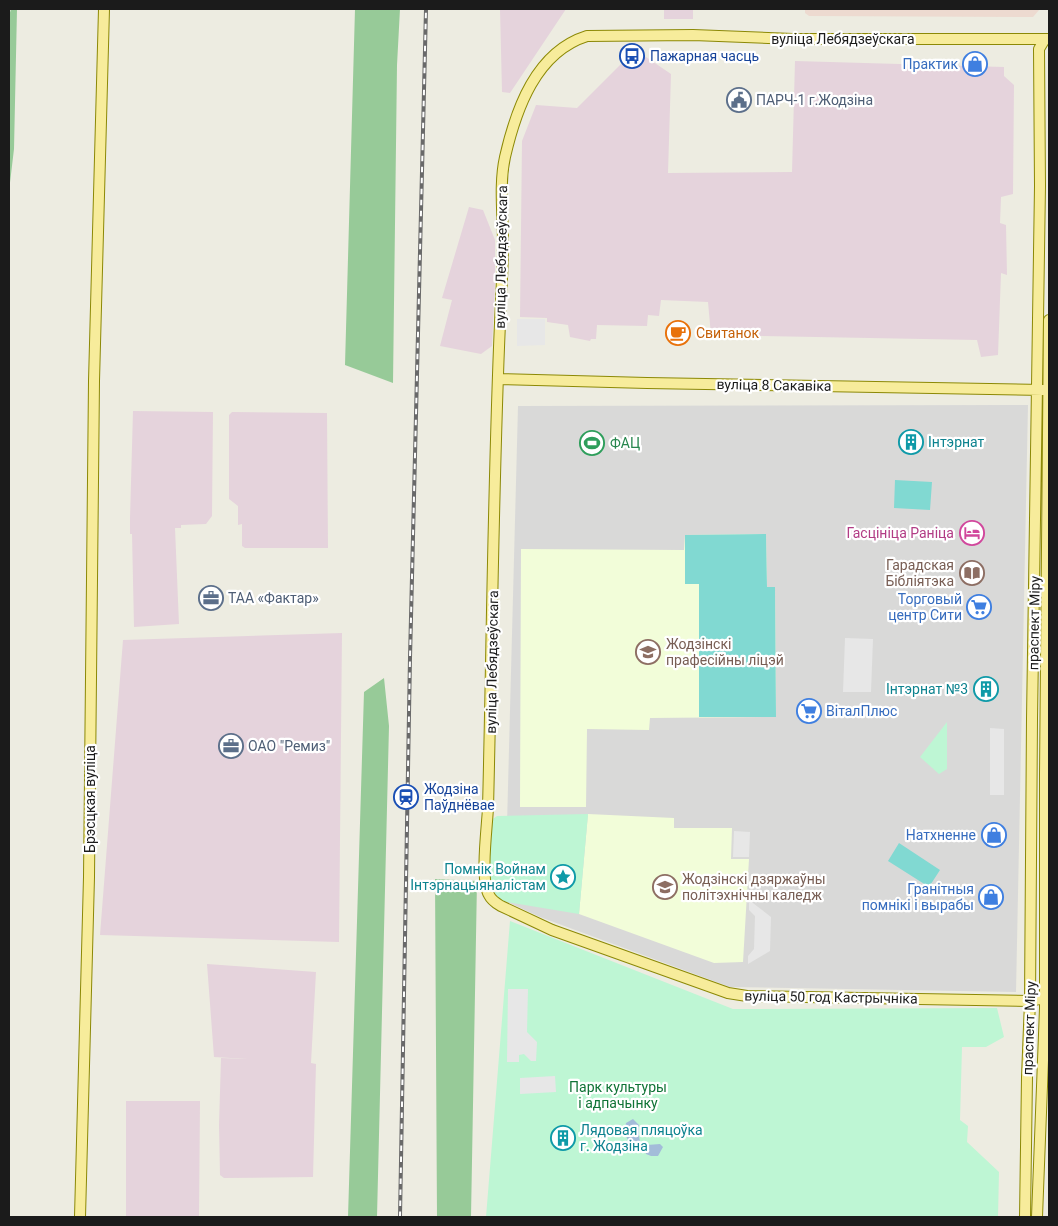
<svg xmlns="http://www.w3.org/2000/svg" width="1058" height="1226" font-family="Roboto,sans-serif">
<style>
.residential{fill:#d9d9d8}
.commercial{fill:#eddad0}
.industrial{fill:#e5d3dc}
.education{fill:#f2fdd9}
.forest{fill:#97ca98}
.park{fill:#bef6d4}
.pitch{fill:#81d9d2}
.parking{fill:#e7e7e7}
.water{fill:#a3bcd9}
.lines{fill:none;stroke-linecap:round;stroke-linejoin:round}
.major-casing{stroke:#8c8906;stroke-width:12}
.major{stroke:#f7ec9b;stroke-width:10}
.rail-casing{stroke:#696969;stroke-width:4}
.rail{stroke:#fff;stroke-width:2;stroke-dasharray:5.5;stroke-linecap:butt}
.labels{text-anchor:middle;stroke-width:4.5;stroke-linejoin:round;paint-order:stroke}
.street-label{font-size:14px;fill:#1b1b1b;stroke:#fff}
.transit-label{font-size:14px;fill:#164399;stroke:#fff;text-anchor:start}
.shop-label{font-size:14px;fill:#366cbe;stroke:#fff;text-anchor:end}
.service-label{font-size:14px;fill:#4e5e75;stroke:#fff;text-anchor:start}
.food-label{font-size:14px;fill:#c56008;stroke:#fff;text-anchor:start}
.culture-label{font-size:14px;fill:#0d838f;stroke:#fff;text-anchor:start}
.leisure-label{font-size:14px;fill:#27864d;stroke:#fff;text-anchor:start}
.hotel-label{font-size:14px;fill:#b23c85;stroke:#fff;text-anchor:end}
.education-label{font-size:14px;fill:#785e54;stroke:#fff;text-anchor:start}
.park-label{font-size:14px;fill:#107336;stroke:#fff}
</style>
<rect width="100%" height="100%" fill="#edece1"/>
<!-- residential -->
<path class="residential" d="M1028 405 1016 992 730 987 540 917 505 901 518 406Z"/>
<!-- commercial -->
<path class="commercial" d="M805 9H1040L1033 17 809 16 805 13Z"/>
<!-- industrial -->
<path class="industrial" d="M500 9H566L510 93 502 92Z
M664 9H693V19H664Z
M646 57 671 74 668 173 792 172 795 61 1004 67V76L1014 85 1013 194 1001 197 1000 223 1006 225 1007 275 1001 273 998 355 981 357 977 340 711 335 708 302 661 300 659 316 648 315 647 326 597 325 596 339H591L590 341 570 337 568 325 547 322V318L520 317 522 141 536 105 577 108 621 64Z
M469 207 483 210 495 240V284L492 346 481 354 440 346 452 300 442 298Z
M133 411 213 412 212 516 206 524 181 525V528H175L179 624 134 627 132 534H130V518Z
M232 412 327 413 328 548H245L242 546V524L238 525V506L229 499V415Z
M342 633 339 942 100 935 123 640Z
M207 964 316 972 311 1063 316 1064 313 1177 224 1178 220 1175 219 1125 221 1058 247 1059 214 1057Z
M126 1101H200L199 1217H126Z"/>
<!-- education -->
<path class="education" d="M766 534 767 587H775L776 717 650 718 649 730 587 729 586 807H520L521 549 684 550 685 535Z
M588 814 674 818V828H732L731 859H749L743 962 714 963 579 914Z"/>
<!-- forest -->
<path class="forest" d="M11 9H17L14 149 9 191V16Z
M355 9H400L397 65 393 383 345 365Z
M384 678 389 726 377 1217H348L364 692Z
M435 879 477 881 471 1217H437Z"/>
<!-- park -->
<path class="park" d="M947 722V769L939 774 920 757Z
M588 814 579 914 501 901 488 884 490 821 497 816Z
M510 921 733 1009 997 1008 1004 1037 986 1047H962L960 1120 968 1126 967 1142 999 1172 998 1217H486Z"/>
<!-- pitch -->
<path class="pitch" d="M895 480 932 482 930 510 894 508Z
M766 534 767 587H775L776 717H699V584H685V535Z
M899 843 940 870 929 887 888 861Z"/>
<!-- parking -->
<path class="parking" d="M517 319H545V345L517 346Z
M845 638 873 639 871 692H843Z
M990 728 1004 729V795H990Z
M734 831 750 832 749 857H733Z
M749 900 771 917 770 951 748 964V956L754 949 755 916 749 910Z
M508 989H528L527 1032 537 1042 536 1061H531L524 1054 519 1055V1062H507Z
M555 1076 556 1092 520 1094V1078Z"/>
<!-- water -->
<path class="water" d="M633 1119 639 1125V1136L640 1142 647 1145 660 1144 663 1147 658 1156H651L646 1154 644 1147 629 1143 624 1131 626 1123Z"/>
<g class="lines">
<defs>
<path id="major" d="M1049 39H793L693 35 587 36C536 52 516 109 505 157 499 184 503 214 503 242 503 269 501 296 500 323 493 484 492 646 488 808 487 828 480 880 489 895 492 901 496 903 501 906L552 930 728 993 747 996 1030 1001 1049 997
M498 379 647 383 1043 390
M80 1217 89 877 94 381 104 9
M1025 1217 1027 1077 1030 1001 1032 719 1040 186 1039 49 1045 39
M1037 1217 1045 1008V775L1049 320"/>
</defs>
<!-- major casing -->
<use href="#major" class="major-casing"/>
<!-- major -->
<use href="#major" class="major"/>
<defs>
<path id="rail" d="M400 1217 410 658 426 9"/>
</defs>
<!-- rail casing -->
<use href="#rail" class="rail-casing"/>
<!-- rail -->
<use href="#rail" class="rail"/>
</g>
<!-- icons -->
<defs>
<symbol id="bus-ring" viewBox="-11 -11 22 22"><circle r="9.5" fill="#fff" stroke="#1a4fb4" stroke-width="1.5"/><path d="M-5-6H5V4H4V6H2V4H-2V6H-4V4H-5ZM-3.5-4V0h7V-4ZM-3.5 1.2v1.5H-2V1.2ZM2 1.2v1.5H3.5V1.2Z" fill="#1a4fb4"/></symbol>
<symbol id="shop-ring" viewBox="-11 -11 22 22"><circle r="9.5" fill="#fff" stroke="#3f7fe0" stroke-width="1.5"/><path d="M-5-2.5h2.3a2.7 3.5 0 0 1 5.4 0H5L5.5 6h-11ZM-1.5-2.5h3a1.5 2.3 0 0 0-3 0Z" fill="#3f7fe0"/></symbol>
<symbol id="civic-ring" viewBox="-11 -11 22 22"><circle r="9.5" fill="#fff" stroke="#5c6f8a" stroke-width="1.5"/><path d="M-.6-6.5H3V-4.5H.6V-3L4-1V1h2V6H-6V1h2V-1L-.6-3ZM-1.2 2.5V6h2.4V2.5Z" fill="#5c6f8a"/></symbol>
<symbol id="cafe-ring" viewBox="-11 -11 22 22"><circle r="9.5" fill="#fff" stroke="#e8710a" stroke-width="1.5"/><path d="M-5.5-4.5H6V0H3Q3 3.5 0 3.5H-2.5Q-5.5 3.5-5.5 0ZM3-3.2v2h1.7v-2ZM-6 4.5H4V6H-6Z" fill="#e8710a"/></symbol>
<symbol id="building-ring" viewBox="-11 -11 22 22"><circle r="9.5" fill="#fff" stroke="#0f9aa8" stroke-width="1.5"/><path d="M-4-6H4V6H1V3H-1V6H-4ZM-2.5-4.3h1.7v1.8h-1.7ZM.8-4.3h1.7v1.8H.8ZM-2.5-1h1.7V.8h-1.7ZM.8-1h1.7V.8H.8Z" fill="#0f9aa8"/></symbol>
<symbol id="stadium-ring" viewBox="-11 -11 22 22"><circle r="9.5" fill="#fff" stroke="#2e9e5b" stroke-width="1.5"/><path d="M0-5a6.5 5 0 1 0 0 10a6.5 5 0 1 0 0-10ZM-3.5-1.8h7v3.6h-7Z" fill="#2e9e5b"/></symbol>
<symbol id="hotel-ring" viewBox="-11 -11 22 22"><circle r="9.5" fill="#fff" stroke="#d1479c" stroke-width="1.5"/><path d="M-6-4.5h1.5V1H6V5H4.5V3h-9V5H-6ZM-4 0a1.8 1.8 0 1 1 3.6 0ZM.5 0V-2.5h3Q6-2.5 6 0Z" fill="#d1479c"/></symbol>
<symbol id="library-ring" viewBox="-11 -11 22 22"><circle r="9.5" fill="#fff" stroke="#8d6e63" stroke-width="1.5"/><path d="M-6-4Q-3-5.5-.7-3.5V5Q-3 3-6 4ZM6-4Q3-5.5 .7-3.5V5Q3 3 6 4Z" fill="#8d6e63"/></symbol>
<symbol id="office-ring" viewBox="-11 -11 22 22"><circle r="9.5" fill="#fff" stroke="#5c6f8a" stroke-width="1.5"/><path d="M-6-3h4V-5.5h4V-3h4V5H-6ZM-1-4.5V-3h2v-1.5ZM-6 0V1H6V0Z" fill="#5c6f8a"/></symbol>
<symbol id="supermarket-ring" viewBox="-11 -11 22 22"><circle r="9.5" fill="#fff" stroke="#3f7fe0" stroke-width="1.5"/><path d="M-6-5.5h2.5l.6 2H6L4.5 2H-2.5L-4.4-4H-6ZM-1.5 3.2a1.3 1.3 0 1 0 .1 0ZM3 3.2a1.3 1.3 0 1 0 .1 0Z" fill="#3f7fe0"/></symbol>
<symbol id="university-ring" viewBox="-11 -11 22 22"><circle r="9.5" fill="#fff" stroke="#8d6e63" stroke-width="1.5"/><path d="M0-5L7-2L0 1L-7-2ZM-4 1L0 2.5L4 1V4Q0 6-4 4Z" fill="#8d6e63"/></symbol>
<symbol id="station-ring" viewBox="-11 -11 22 22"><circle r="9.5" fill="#fff" stroke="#1a4fb4" stroke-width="1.5"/><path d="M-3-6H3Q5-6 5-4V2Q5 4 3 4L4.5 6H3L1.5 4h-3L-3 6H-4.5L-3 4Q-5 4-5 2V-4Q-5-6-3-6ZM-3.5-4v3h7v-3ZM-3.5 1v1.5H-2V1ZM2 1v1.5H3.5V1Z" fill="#1a4fb4"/></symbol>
<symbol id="sight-ring" viewBox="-11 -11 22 22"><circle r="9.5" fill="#fff" stroke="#0f9aa8" stroke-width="1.5"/><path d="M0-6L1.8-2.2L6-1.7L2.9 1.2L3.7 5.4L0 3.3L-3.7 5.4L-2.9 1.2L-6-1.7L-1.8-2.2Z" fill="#0f9aa8"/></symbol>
</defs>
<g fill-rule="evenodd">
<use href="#bus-ring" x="618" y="42" width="28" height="28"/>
<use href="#shop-ring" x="961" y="50" width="28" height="28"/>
<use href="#civic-ring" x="725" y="86" width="28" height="28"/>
<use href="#cafe-ring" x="664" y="319" width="28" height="28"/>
<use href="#building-ring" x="897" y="428" width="28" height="28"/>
<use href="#stadium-ring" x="578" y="429" width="28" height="28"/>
<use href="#hotel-ring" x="958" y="519" width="28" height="28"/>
<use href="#library-ring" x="958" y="559" width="28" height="28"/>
<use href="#office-ring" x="197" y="584" width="28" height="28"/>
<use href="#supermarket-ring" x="965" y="593" width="28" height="28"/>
<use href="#university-ring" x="634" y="638" width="28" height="28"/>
<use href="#building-ring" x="972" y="675" width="28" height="28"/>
<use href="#supermarket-ring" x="795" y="697" width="28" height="28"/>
<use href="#office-ring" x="217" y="732" width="28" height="28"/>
<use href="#station-ring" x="392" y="783" width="28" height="28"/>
<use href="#shop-ring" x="980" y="821" width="28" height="28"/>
<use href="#sight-ring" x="549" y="863" width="28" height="28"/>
<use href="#university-ring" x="651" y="873" width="28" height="28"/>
<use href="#shop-ring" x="977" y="883" width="28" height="28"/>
<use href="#building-ring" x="549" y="1124" width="28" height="28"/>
</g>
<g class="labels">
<!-- street labels -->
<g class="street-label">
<text x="843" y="44">вуліца Лебядзеўскага</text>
<text transform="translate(501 257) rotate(-89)" y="5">вуліца Лебядзеўскага</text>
<text transform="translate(774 385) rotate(1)" y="5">вуліца 8 Сакавіка</text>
<text transform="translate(1034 623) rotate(-89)" y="5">праспект Міру</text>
<text transform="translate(492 662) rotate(-89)" y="5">вуліца Лебядзеўскага</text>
<text transform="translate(90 799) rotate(-90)" y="5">Брэсцкая вуліца</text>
<text transform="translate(831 997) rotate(1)" y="5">вуліца 50 год Кастрычніка</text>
<text transform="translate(1029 1028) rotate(-88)" y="5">праспект Міру</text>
</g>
<!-- transit labels -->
<g class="transit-label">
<text x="650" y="61">Пажарная часць</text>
<text x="424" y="794">Жодзіна<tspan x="424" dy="16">Паўднёвае</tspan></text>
</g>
<!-- shop labels -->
<g class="shop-label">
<text x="958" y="69">Практик</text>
<text x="962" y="604">Торговый<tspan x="962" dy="16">центр Сити</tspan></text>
<text x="826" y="716" text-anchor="start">ВіталПлюс</text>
<text x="976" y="840">Натхненне</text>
<text x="974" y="894">Гранітныя<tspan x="974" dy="16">помнікі і вырабы</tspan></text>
</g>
<!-- service labels -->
<g class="service-label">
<text x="756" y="105">ПАРЧ-1 г.Жодзіна</text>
<text x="228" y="603">ТАА «Фактар»</text>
<text x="248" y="751">ОАО "Ремиз"</text>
</g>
<!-- food labels -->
<g class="food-label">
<text x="696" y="338">Свитанок</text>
</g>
<!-- culture labels -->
<g class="culture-label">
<text x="928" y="447">Інтэрнат</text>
<text x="968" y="694" text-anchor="end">Інтэрнат №3</text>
<text x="546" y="874" text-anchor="end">Помнік Войнам<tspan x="546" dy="16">Інтэрнацыяналістам</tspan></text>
<text x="580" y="1135">Лядовая пляцоўка<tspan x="580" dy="16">г. Жодзіна</tspan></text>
</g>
<!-- leisure labels -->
<g class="leisure-label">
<text x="610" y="448">ФАЦ</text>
</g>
<!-- hotel labels -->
<g class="hotel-label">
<text x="954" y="538">Гасцініца Раніца</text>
</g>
<!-- education labels -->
<g class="education-label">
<text x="954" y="570" text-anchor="end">Гарадская<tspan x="954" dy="16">Бібліятэка</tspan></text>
<text x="666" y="649">Жодзінскі<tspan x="666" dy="16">прафесійны ліцэй</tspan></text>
<text x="682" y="884">Жодзінскі дзяржаўны<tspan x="682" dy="16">політэхнічны каледж</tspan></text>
</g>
<!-- park labels -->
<g class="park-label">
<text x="618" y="1092">Парк культуры<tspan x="618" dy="16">і адпачынку</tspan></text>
</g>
</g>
<!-- border -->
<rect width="1058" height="1226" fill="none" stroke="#1b1b1b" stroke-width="20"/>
</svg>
